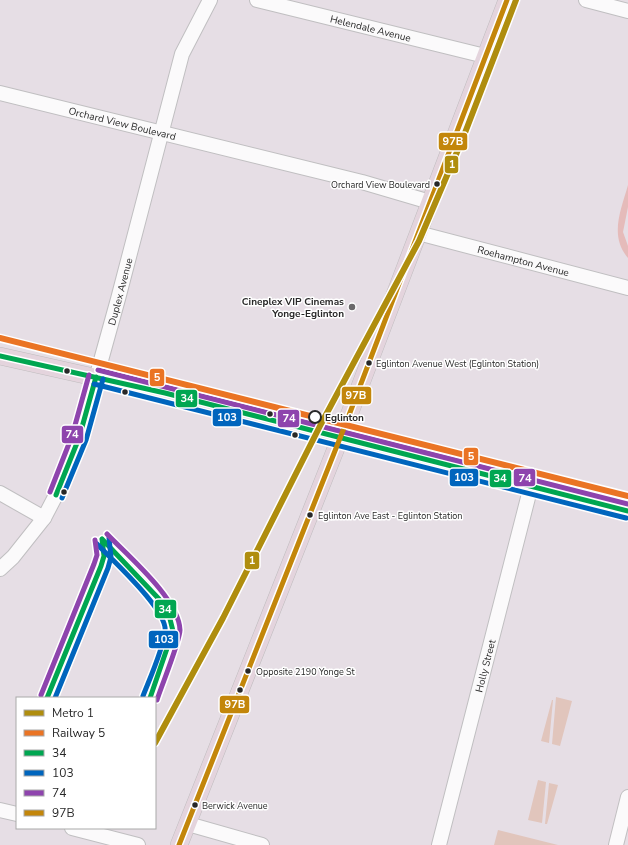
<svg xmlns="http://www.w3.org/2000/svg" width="628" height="845" font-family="'Nunito Sans',sans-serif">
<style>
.green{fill:#e1c5bc}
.pitch{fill:#e5bbba}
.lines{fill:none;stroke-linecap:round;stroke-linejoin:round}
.minor-casing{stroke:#c0bfc1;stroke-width:16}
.major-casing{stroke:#bfbcbe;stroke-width:18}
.minor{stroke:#fbfafb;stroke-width:14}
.major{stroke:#e4d4dd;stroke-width:17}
.bus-1-casing{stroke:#fff;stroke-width:8}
.bus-2-casing{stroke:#fff;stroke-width:8}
.bus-3-casing{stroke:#fff;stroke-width:8}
.bus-4-casing{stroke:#fff;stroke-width:8}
.bus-1{stroke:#00a651;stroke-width:5}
.bus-2{stroke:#0065bd;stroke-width:5}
.bus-3{stroke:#8e44ad;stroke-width:5}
.bus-4{stroke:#c3860a;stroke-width:5}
.rail-1-casing{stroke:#fff;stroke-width:9}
.rail-1{stroke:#ea7424;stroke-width:6}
.metro-1-casing{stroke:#fff;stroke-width:9}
.metro-1{stroke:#af8d0e;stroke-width:6}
.bus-dot{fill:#282828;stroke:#fff;stroke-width:1.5}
.poi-dot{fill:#6a686a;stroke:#fff;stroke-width:1.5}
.stop-dot{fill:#fff;stroke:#282828;stroke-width:2}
.labels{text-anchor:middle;stroke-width:3;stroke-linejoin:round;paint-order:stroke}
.bus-label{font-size:9px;fill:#282828;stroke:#fff;text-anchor:start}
.street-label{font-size:10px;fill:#282828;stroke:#fff}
.poi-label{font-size:10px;font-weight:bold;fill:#282828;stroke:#fff;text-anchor:end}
.stop-label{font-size:10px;font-weight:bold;fill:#282828;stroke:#fff;text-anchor:start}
.line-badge{stroke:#fff;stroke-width:1.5}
.badge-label{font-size:11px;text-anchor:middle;font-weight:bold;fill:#fff}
</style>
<rect width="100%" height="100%" fill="#e6dee5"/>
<!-- green -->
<path class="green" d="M556 697 572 701 560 746 552 744Z
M552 700H553L549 743 541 741Z
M538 780 546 782 542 823 528 820Z
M549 783 558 785 547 824H545Z
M498 830 558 845H494Z"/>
<!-- pitch -->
<path class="pitch" d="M628 185V207L623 232 628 246V258C609 236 621 210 628 185Z"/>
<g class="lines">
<defs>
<g id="minor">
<path id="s1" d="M257 0 485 56"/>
<path d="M586 0 628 11"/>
<path id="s2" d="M0 93 362 182 430 202"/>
<path id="s3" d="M418 233 628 288"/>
<path d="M0 493 44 518"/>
<path id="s4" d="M0 569 13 557 44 518 56 495 71 460 85 418 118 299 182 54 210 0"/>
<path d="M0 810 17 814"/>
<path d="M188 824 262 845"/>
<path d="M72 828 138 845"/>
<path id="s5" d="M439 845 531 486"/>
<path d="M616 845 628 797"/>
</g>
<path id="major" d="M0 356 165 393 628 511
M179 845 346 423 507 0"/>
</defs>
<!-- minor casing -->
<use href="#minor" class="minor-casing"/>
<!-- major casing -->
<use href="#major" class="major-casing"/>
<!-- minor -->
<use href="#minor" class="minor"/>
<!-- major -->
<use href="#major" class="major"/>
<defs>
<path id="bus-1" d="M0 356 165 393 628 511
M56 495 79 438 96 377
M102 539 159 599 169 615 173 631 150 698
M47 698 101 566 104 556 102 539"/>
<path id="bus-2" d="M94 384 626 518
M62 498 86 440 103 379
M97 544C112 560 169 611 165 632 163 649 150 678 143 696
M55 698 108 568 111 557 109 538"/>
<path id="bus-3" d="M98 370 628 504
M50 492 72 436 89 375
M107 534C128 556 179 599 180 630 180 641 161 687 157 700
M41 695 94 564 97 555 95 540"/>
<path id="bus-4" d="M179 845 346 423 507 0"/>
</defs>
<!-- bus-1 casing -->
<use href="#bus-1" class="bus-1-casing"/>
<!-- bus-2 casing -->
<use href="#bus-2" class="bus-2-casing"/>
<!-- bus-3 casing -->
<use href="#bus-3" class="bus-3-casing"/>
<!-- bus-4 casing -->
<use href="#bus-4" class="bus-4-casing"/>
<!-- bus-1 -->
<use href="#bus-1" class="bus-1"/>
<!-- bus-2 -->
<use href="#bus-2" class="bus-2"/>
<!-- bus-3 -->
<use href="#bus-3" class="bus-3"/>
<!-- bus-4 -->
<use href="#bus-4" class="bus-4"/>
<defs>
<path id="rail-1" d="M0 338 628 496"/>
</defs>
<!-- rail-1 casing -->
<use href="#rail-1" class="rail-1-casing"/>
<!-- rail-1 -->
<use href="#rail-1" class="rail-1"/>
<defs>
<path id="metro-1" d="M155 743 223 618 321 424 419 241 463 138 516 0"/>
</defs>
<!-- metro-1 casing -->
<use href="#metro-1" class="metro-1-casing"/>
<!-- metro-1 -->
<use href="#metro-1" class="metro-1"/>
</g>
<!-- markers -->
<g class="bus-dot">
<circle cx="437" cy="184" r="3.5"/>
<circle cx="369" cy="363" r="3.5"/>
<circle cx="67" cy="371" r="3.5"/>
<circle cx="125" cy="392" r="3.5"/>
<circle cx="270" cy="414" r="3.5"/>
<circle cx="295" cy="435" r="3.5"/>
<circle cx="64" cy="492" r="3.5"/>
<circle cx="310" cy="515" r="3.5"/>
<circle cx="248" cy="671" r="3.5"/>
<circle cx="240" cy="690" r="3.5"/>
<circle cx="195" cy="805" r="3.5"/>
</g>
<circle class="poi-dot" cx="352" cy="307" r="4"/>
<circle class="stop-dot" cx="315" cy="417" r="6"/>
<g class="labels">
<!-- bus labels -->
<g class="bus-label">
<text x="430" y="188" text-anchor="end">Orchard View Boulevard</text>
<text x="376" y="367">Eglinton Avenue West (Eglinton Station)</text>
<text x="318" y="519">Eglinton Ave East - Eglinton Station</text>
<text x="256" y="675">Opposite 2190 Yonge St</text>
<text x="202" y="809">Berwick Avenue</text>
</g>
<!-- street labels -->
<g class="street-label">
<text dy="4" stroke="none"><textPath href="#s1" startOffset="117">Helendale Avenue</textPath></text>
<text dy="4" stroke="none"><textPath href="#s2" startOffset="126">Orchard View Boulevard</textPath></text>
<text dy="4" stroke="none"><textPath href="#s3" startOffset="109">Roehampton Avenue</textPath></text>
<text dy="4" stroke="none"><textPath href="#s4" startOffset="307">Duplex Avenue</textPath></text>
<text dy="4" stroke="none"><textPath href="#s5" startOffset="185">Holly Street</textPath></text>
</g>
<!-- poi labels -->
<g class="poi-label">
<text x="344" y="305">Cineplex VIP Cinemas<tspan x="344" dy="12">Yonge-Eglinton</tspan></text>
</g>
<!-- stop labels -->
<g class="stop-label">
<text x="325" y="421">Eglinton</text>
</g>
</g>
<g class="line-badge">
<rect x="438" y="132" width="30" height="19" rx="4" fill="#c3860a"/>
<rect x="444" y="155" width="15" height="19" rx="4" fill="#af8d0e"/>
<rect x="149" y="368" width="16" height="19" rx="4" fill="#ea7424"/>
<rect x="341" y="386" width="31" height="19" rx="4" fill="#c3860a"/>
<rect x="175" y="389" width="23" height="19" rx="4" fill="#00a651"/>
<rect x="212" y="408" width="30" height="19" rx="4" fill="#0065bd"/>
<rect x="277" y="409" width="23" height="19" rx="4" fill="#8e44ad"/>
<rect x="61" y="425" width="23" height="19" rx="4" fill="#8e44ad"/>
<rect x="463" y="447" width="16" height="19" rx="4" fill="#ea7424"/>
<rect x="449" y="468" width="30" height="19" rx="4" fill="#0065bd"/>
<rect x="513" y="468" width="23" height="19" rx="4" fill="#8e44ad"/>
<rect x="489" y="469" width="23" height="19" rx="4" fill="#00a651"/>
<rect x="244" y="551" width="16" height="19" rx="4" fill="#af8d0e"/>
<rect x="154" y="599" width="23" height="20" rx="4" fill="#00a651"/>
<rect x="148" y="630" width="31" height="19" rx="4" fill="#0065bd"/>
<rect x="219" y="695" width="31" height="19" rx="4" fill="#c3860a"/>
</g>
<g class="badge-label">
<text x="453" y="145">97B</text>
<text x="452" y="168">1</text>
<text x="157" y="381">5</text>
<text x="356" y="399">97B</text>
<text x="187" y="402">34</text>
<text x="227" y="421">103</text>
<text x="289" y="422">74</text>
<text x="72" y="438">74</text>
<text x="471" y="460">5</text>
<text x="464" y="481">103</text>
<text x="525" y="482">74</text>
<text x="500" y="482">34</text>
<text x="252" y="564">1</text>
<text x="165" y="613">34</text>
<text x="164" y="643">103</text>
<text x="235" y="708">97B</text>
</g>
<!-- legend -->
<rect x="16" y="697" width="140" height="132" fill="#ffffff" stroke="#a9a9a9"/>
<rect x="24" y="710" width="20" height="6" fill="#af8d0e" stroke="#a9a9a9"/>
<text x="52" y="717" font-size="12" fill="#282828">Metro 1</text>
<rect x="24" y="730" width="20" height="6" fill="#ea7424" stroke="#a9a9a9"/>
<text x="52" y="737" font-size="12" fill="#282828">Railway 5</text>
<rect x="24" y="750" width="20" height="6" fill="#00a651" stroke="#a9a9a9"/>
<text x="52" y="757" font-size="12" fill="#282828">34</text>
<rect x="24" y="770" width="20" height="6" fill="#0065bd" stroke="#a9a9a9"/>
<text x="52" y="777" font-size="12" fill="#282828">103</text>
<rect x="24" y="790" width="20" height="6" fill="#8e44ad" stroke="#a9a9a9"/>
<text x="52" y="797" font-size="12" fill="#282828">74</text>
<rect x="24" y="810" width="20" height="6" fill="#c3860a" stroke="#a9a9a9"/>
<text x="52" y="817" font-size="12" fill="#282828">97B</text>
</svg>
